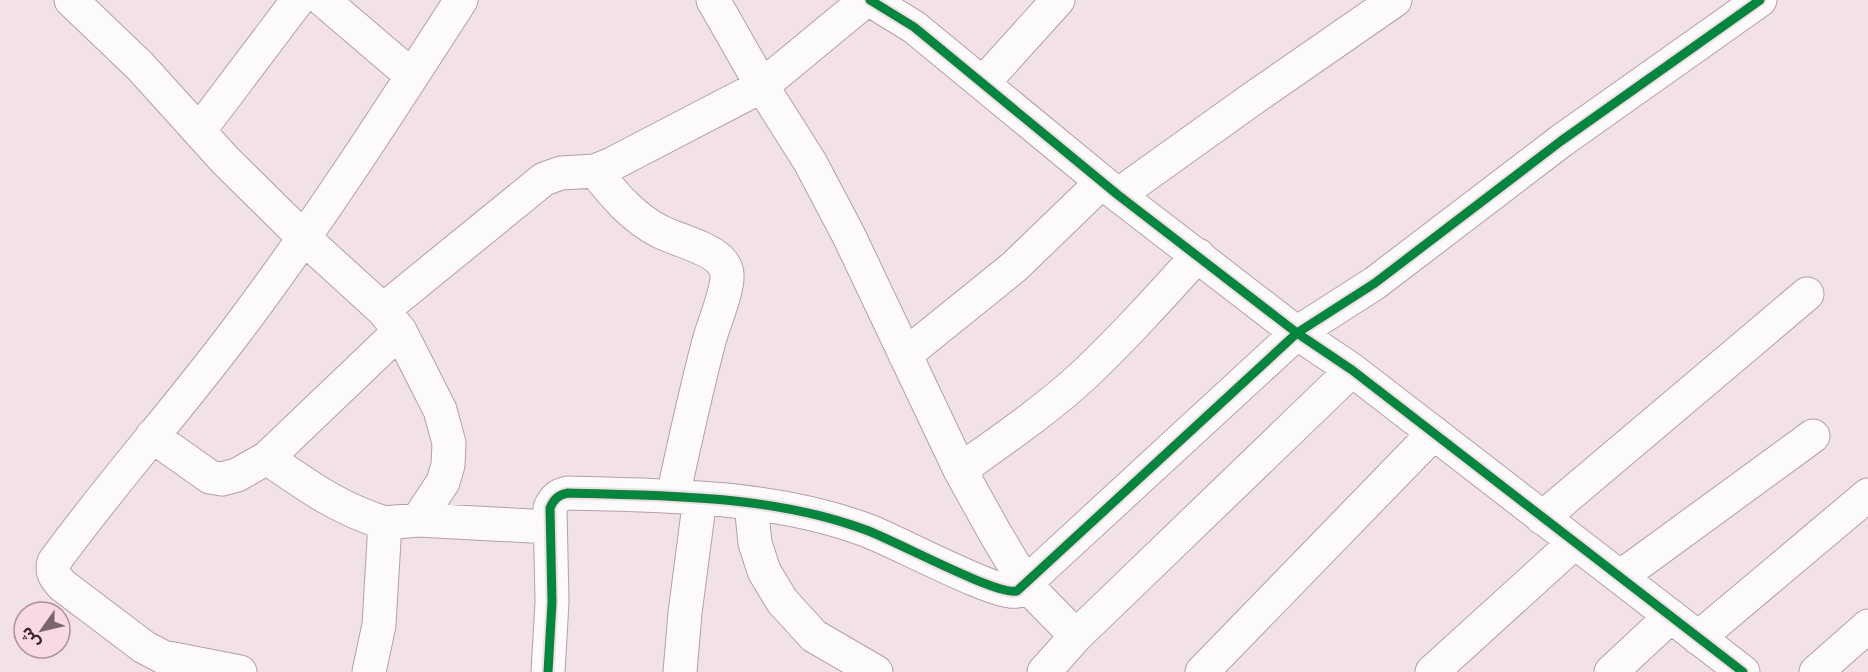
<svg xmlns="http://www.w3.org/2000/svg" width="1868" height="672" font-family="Overpass,'Noto Sans Arabic',sans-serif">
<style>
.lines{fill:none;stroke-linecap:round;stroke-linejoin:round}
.minor-casing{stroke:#b4a0a7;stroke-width:35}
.minor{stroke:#fdfafb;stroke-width:33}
.cycleway-casing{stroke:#f9dae3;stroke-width:13}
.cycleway{stroke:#00873e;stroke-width:9}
</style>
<rect width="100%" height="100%" fill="#f2e1e6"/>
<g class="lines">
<defs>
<path id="minor" d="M71 0 140 66 225 160 304 238 383 310 400 331 440 410 449 443 448 465 443 482 418 520
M323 0 412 76
M866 0 762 86 810 162 849 236 960 470 995 533 1026 585 1076 636
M870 0 914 27 1118 195 1297 333 1352 370 1743 672
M983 83 1058 0
M199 131 298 0
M595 171C614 195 633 218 661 232 678 240 706 247 719 259 723 263 727 269 727 275 728 292 712 327 708 345 695 395 684 445 673 496
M1118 195 1255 97 1395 0
M383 310 544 179 561 173 595 171 612 164 762 86 713 0
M905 355 1014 267 1102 182
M152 436 210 477 222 479 237 475 267 458C308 486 337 508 385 523
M267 458 400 331
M960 470C1002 440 1046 410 1084 375 1124 337 1161 296 1198 255
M751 504 755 543 764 571 782 601 814 636 876 672
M1542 518 1807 294
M1620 577 1813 436
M1698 638 1868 495
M240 672 163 657 144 647 62 585C55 577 51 572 54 562 112 482 178 409 237 330 317 224 389 112 461 0
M369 672 379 625 385 523 418 520 550 527
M548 672 552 602 550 508C554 499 558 495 568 493 668 496 772 495 866 530 894 540 997 596 1017 591L1297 333 1375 283 1561 141 1760 0
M680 672 685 613 700 498
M1044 672 1076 636 1352 370
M1202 672 1434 433
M1432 672 1575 542
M1611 672 1671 616
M1816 672 1868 626"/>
</defs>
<!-- minor casing -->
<use href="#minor" class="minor-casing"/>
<!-- minor -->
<use href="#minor" class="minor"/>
<defs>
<path id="cycleway" d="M870 0 914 27 1118 195 1297 333 1352 370 1743 672
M548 672 552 602 550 508C554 499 558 495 568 493 668 496 772 495 866 530 894 540 997 596 1017 591L1297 333 1375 283 1561 141 1760 0"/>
</defs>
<!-- cycleway casing -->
<use href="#cycleway" class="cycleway-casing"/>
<!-- cycleway -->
<use href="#cycleway" class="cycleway"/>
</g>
<!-- north arrow -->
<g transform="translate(42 630) rotate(236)"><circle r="28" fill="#f9dae3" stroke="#ae9099" stroke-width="1.5"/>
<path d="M0-4.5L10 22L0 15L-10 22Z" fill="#7d656c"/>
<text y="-9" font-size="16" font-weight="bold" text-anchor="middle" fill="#3e222b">ش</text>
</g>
</svg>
